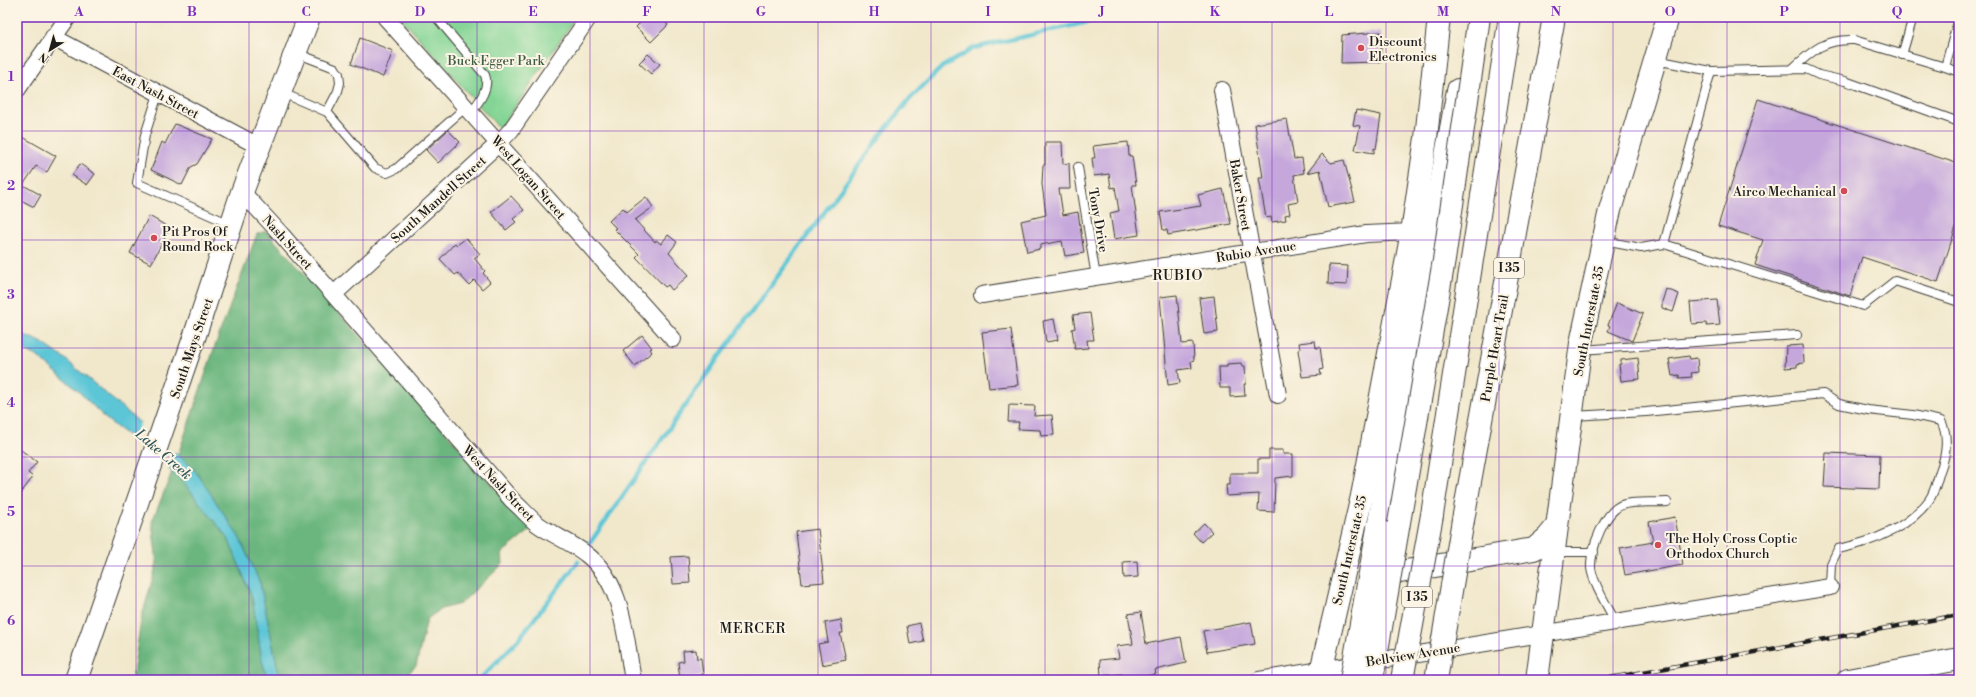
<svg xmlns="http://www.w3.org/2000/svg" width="1976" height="697" font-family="'Libre Bodoni',serif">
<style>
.green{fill:#84d595;stroke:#507858}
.forest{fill:#6bb67e;stroke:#44694d}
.water{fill:#5cc6d7;stroke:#3c717a}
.pier{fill:#f1e8cc}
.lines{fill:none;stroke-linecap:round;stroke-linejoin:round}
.stream{stroke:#5cc6d7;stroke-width:4.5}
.building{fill:#c5a7dc}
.lane-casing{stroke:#3c3b36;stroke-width:10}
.street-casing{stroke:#3c3b36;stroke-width:18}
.secondary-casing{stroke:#3c3b36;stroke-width:24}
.highway-casing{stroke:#3c3b36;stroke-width:24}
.lane{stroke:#fff;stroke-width:8}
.street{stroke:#fff;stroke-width:16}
.secondary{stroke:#fff;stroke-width:22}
.highway{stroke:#fff;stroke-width:22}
.rail-casing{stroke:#1c1c1c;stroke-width:4.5}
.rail{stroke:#fcf5e5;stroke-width:3;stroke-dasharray:9;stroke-linecap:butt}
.highway-bridge-casing{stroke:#3c3b36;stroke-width:24;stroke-linecap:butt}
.highway-bridge{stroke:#fff;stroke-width:22}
.grid{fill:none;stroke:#7b2cbf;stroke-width:1;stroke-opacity:0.55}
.poi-dot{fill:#d1495b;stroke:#fcf5e5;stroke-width:1.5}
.labels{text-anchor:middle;stroke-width:4;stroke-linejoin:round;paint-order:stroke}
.shield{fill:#fcf5e5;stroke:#5f5d58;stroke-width:1}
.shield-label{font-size:12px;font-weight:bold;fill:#1c1c1c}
.poi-label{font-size:13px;fill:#1c1c1c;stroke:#fcf5e5;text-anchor:start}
.park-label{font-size:13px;fill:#405d46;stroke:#fcf5e5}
.street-label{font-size:13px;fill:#1c1c1c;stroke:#fcf5e5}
.neighbourhood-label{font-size:14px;letter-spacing:1px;fill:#1c1c1c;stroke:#fcf5e5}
.water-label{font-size:14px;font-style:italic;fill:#32585d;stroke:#fcf5e5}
.neatline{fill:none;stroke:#7b2cbf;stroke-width:1.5}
.grid-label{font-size:13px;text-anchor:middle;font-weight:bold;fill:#7b2cbf}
</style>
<rect width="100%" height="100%" fill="#fcf5e5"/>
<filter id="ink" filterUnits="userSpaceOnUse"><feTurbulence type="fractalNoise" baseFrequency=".025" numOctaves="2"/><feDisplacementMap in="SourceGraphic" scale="8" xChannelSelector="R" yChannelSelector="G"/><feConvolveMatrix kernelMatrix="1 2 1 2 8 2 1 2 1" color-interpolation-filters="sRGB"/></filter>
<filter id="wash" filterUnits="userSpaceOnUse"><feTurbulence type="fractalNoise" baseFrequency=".012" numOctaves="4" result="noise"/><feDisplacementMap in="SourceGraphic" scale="16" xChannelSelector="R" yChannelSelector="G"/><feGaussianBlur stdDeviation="0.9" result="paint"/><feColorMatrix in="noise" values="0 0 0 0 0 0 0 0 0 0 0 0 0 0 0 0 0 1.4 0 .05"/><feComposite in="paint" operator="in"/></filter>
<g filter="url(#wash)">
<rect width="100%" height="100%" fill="#f1e8cc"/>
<!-- green -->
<path class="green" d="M400 17H576L500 129Z"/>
<!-- forest -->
<path class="forest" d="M266 231 532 529 502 553 503 564 460 604 441 609 427 619 416 666 401 680H280L260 583 239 537 199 476 178 455 215 346 257 234Z
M172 472 182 481 228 538 252 597 262 661 268 680H132L141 620 157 563 152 522Z"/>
<!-- water -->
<path class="water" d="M17 332 41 342 64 358 192 467 199 476 239 537 260 583 280 680H268L262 661 252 597 228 538 182 481 147 450 106 419 77 390 37 356 17 348Z"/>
<!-- pier -->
<path class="pier" d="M141 421 175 450 168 471 133 442Z"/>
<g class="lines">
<!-- stream -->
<path class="stream" d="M590 543 721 354 878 139 908 101 942 67 974 48 1110 17
M479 680 518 640 578 562"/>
</g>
<g id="blocks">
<!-- building -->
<path class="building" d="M646 17H660L668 25 651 42 636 27Z
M1381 32V62L1341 63 1342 35Z
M360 38 393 51 383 77 351 64Z
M648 54 660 64 651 74 639 63Z
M1758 99 1959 164V218L1938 282 1862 257 1850 296 1755 265 1763 240 1718 226Z
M1356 110 1381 115 1376 149 1374 148V153L1355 150 1360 126 1353 125Z
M1287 119 1294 159 1302 158 1304 173 1294 175 1298 202 1288 204 1290 214 1285 215 1286 220 1272 222 1271 217 1266 218 1259 178H1263L1255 124Z
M175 124 212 139 197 164 191 167 182 185 151 170 162 142 165 144Z
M448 130 460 142 438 163 426 150Z
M21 136 56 156 47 172 36 166 23 185 41 195 34 207 17 198V143Z
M1045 142H1062L1063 164 1069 163 1070 189H1059L1063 215 1078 212 1084 253 1065 256 1062 241 1040 245V249L1027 252 1021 221 1046 215 1042 184 1043 165H1045Z
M1128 142 1129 156H1132L1136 185H1132L1139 235 1114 239 1110 213 1119 211 1115 187 1111 188 1109 174 1094 176 1092 158H1095L1093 146Z
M1322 154 1331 163 1344 160 1355 202 1328 207 1320 170 1307 173Z
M80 164 95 174 87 185 72 175Z
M1223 189 1231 224 1168 235 1167 230H1163L1160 212 1201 206 1198 195Z
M511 196 524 210 513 219 516 222 506 230 491 212Z
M646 197 653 207 635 220 655 242 656 240 661 244 668 235 677 242 669 253 689 275 672 290 668 285 665 287 636 257 639 254 614 229 616 228 609 221 623 208 627 212Z
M149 216 170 228 151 264 130 253Z
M466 238 480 254 474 258 485 271 483 273 490 282 482 289 474 280 469 285 458 273 455 275 440 259 455 243 457 245Z
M1329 265 1348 266 1347 285 1328 284Z
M1666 289 1679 294 1673 312 1662 308V302Z
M1177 295 1182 344 1193 343 1194 360 1191 361 1192 368 1178 370 1180 383 1168 385 1160 297Z
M1214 296 1218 332 1204 334 1199 298Z
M1717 300 1720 325 1707 326 1706 323 1692 324 1690 302Z
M1617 303 1643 314 1632 341 1608 331 1610 326 1608 325Z
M1090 313 1094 340H1087L1088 348 1075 349 1072 329 1075 328 1073 315Z
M1054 319 1058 340 1046 342 1043 321Z
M1011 329 1018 385 989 388 982 332Z
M642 335 652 348 650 349 652 352 635 366 623 351Z
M1315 341 1316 348 1320 347 1323 369 1320 370 1321 375 1302 377 1298 350 1300 349 1299 343Z
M1803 345 1804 363 1797 364V367L1785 368 1786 346Z
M1689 356 1690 359 1697 358 1698 372 1691 373 1692 377 1679 378V375L1672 376 1669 359Z
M1638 358 1640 379 1621 381 1619 364H1621V360Z
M1241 363 1242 366H1245L1246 384H1244L1245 396 1230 397V388H1220L1219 367H1227V364Z
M1009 405 1035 406 1034 416 1052 415 1054 435 1041 436 1040 430 1018 429 1019 422H1008Z
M17 447 37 462 28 473 33 477 17 498Z
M1269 450H1283V454H1293V476L1275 478 1274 512 1258 511 1259 494 1227 496 1226 485H1230V473H1258V459H1269Z
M1826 453 1880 455 1879 489 1824 487Z
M1675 517 1683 565 1625 575 1620 548 1653 542 1649 522Z
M1204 523 1212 532 1201 542 1193 533Z
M818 529 824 582 802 584 796 532Z
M688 556 690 583 673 584 671 557Z
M1137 561 1138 577 1124 578 1123 562Z
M1141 612 1146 644 1181 637 1186 663 1155 670 1156 674 1136 678 1137 680H1123L1122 674 1101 676 1100 660 1119 658 1117 646 1133 644 1128 614Z
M841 620 843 633H840L846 660 822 665 818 644 828 642 825 623Z
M1251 622 1255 644 1207 652 1203 631Z
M919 623 923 641 910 644 907 626Z
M696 650 697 659 701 658 703 675 680 679 678 662 684 661 683 651Z"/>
</g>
</g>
<g filter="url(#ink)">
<use href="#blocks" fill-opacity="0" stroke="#3c3b36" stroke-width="1"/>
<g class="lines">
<defs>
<path id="lane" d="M436 17 485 75C490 88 479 102 471 112
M296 53 335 68 339 74 340 83 338 91 327 112
M1902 55 1913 17
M1656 60 1711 71 1806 69 1819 75 1845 81 1959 122
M1945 67 1959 72
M1791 70C1813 50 1824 39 1854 40L1945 67 1959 17
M280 92 327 112 375 168 387 173 396 169 466 107
M158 94 145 135 137 183 230 224
M1078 167 1096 277
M1604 241 1641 248 1664 244 1863 306 1895 281 1959 302
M1664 244 1711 71
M1581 350 1797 335
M1572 416 1646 412 1823 394 1839 404 1868 410 1913 415 1941 421C1949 436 1946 456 1940 471 1937 480 1935 492 1929 500 1908 529 1872 542 1838 549L1831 564 1830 587
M1554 552H1594
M1615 621C1608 607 1593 584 1591 568 1590 550 1605 508 1625 504 1638 501 1654 503 1667 502"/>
<path id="street" d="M385 17 673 339
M53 37 260 147
M17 90 68 17
M1222 90 1278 395
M242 192 280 233 512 500C520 507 528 516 536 523 552 535 571 542 586 554 624 583 625 637 633 680
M334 294 499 143 511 130 589 17
M982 295 1366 234 1412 232
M1259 680 1830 587"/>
<path id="secondary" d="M1376 558 1387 568 1400 572 1534 549 1548 537 1557 526
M76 680 194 338 242 192 309 17
M1319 680 1362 496 1412 232 1426 138 1439 17
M1537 680 1581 343 1610 210 1668 17
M1848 680 1959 659"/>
<path id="highway" d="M1432 515 1510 17
M1463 520 1554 17
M1378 528 1458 90"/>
</defs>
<!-- lane casing -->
<use href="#lane" class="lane-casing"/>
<!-- street casing -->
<use href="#street" class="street-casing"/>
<!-- secondary casing -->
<use href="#secondary" class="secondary-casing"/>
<!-- highway casing -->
<use href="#highway" class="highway-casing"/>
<!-- lane -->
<use href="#lane" class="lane"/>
<!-- street -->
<use href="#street" class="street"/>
<!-- secondary -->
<use href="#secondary" class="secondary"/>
<!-- highway -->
<use href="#highway" class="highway"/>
<defs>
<path id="rail" d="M1599 680 1959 615"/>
</defs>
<!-- rail casing -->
<use href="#rail" class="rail-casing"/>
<!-- rail -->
<use href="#rail" class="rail"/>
<defs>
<path id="highway-bridge" d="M1351 680 1378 528
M1372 680 1444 260 1479 17
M1402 680 1432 515
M1436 680 1463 520"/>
</defs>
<!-- highway-bridge casing -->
<use href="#highway-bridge" class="highway-bridge-casing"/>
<!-- highway-bridge -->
<use href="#highway-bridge" class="highway-bridge"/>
</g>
</g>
<!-- grid -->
<path class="grid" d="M136 17V680M249 17V680M363 17V680M477 17V680M590 17V680M704 17V680M818 17V680M931 17V680M1045 17V680M1158 17V680M1272 17V680M1386 17V680M1499 17V680M1613 17V680M1727 17V680M1840 17V680M17 131H1959M17 240H1959M17 348H1959M17 457H1959M17 566H1959"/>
<!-- markers -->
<g class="poi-dot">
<circle cx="1361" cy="48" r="4"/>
<circle cx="1844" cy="191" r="4"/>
<circle cx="154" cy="238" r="4"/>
<circle cx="1658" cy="545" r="4"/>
</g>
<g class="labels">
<!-- shield labels -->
<g class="shield">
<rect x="1494" y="258" width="30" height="20" rx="3"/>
<rect x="1402" y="587" width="30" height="20" rx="3"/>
</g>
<g class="shield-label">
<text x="1509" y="272">I 35</text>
<text x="1417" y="601">I 35</text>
</g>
<!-- poi labels -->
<g class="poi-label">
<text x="1369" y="46">Discount<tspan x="1369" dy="15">Electronics</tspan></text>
<text x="1836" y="196" text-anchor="end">Airco Mechanical</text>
<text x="162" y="236">Pit Pros Of<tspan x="162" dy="15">Round Rock</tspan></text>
<text x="1666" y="543">The Holy Cross Coptic<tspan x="1666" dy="15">Orthodox Church</tspan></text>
</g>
<!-- park labels -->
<g class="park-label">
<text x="496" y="65">Buck Egger Park</text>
</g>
<!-- street labels -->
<g class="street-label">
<text transform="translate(156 92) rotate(28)" y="5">East Nash Street</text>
<text transform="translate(529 177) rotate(49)" y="5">West Logan Street</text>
<text transform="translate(1241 195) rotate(80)" y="5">Baker Street</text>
<text transform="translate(438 199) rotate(-42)" y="5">South Mandell Street</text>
<text transform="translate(1099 220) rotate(80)" y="5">Tony Drive</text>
<text transform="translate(288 242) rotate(48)" y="5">Nash Street</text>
<text transform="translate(1256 251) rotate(-9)" y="5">Rubio Avenue</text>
<text transform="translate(1588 321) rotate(-79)" y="5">South Interstate 35</text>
<text transform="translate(191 348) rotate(-71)" y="5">South Mays Street</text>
<text transform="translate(1494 348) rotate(-80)" y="5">Purple Heart Trail</text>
<text transform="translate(499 483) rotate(47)" y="5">West Nash Street</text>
<text transform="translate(1349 550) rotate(-77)" y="5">South Interstate 35</text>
<text transform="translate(1413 654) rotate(-9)" y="5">Bellview Avenue</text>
</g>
<!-- neighbourhood labels -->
<g class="neighbourhood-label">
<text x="1178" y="280">RUBIO</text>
<text x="753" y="633">MERCER</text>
</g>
<!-- water labels -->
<g class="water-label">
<text transform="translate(164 454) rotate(41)" y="5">Lake Creek</text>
</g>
</g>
<!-- margin -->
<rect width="1976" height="697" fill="none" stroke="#fcf5e5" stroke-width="44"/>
<!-- north arrow -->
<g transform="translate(50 50) rotate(217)" stroke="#fcf5e5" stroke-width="3" paint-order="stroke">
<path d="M0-3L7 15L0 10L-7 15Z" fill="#1c1c1c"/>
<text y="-6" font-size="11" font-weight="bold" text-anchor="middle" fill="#1c1c1c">N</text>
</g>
<rect x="22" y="22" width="1932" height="653" class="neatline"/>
<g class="grid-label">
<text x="79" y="16">A</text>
<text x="192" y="16">B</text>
<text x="306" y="16">C</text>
<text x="420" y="16">D</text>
<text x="533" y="16">E</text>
<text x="647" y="16">F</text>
<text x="761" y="16">G</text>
<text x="874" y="16">H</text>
<text x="988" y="16">I</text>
<text x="1102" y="16">J</text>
<text x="1215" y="16">K</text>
<text x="1329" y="16">L</text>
<text x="1443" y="16">M</text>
<text x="1556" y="16">N</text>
<text x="1670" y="16">O</text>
<text x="1784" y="16">P</text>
<text x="1897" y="16">Q</text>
<text x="11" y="81">1</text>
<text x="11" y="190">2</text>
<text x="11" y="299">3</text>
<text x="11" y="407">4</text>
<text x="11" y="516">5</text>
<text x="11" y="625">6</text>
</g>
</svg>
